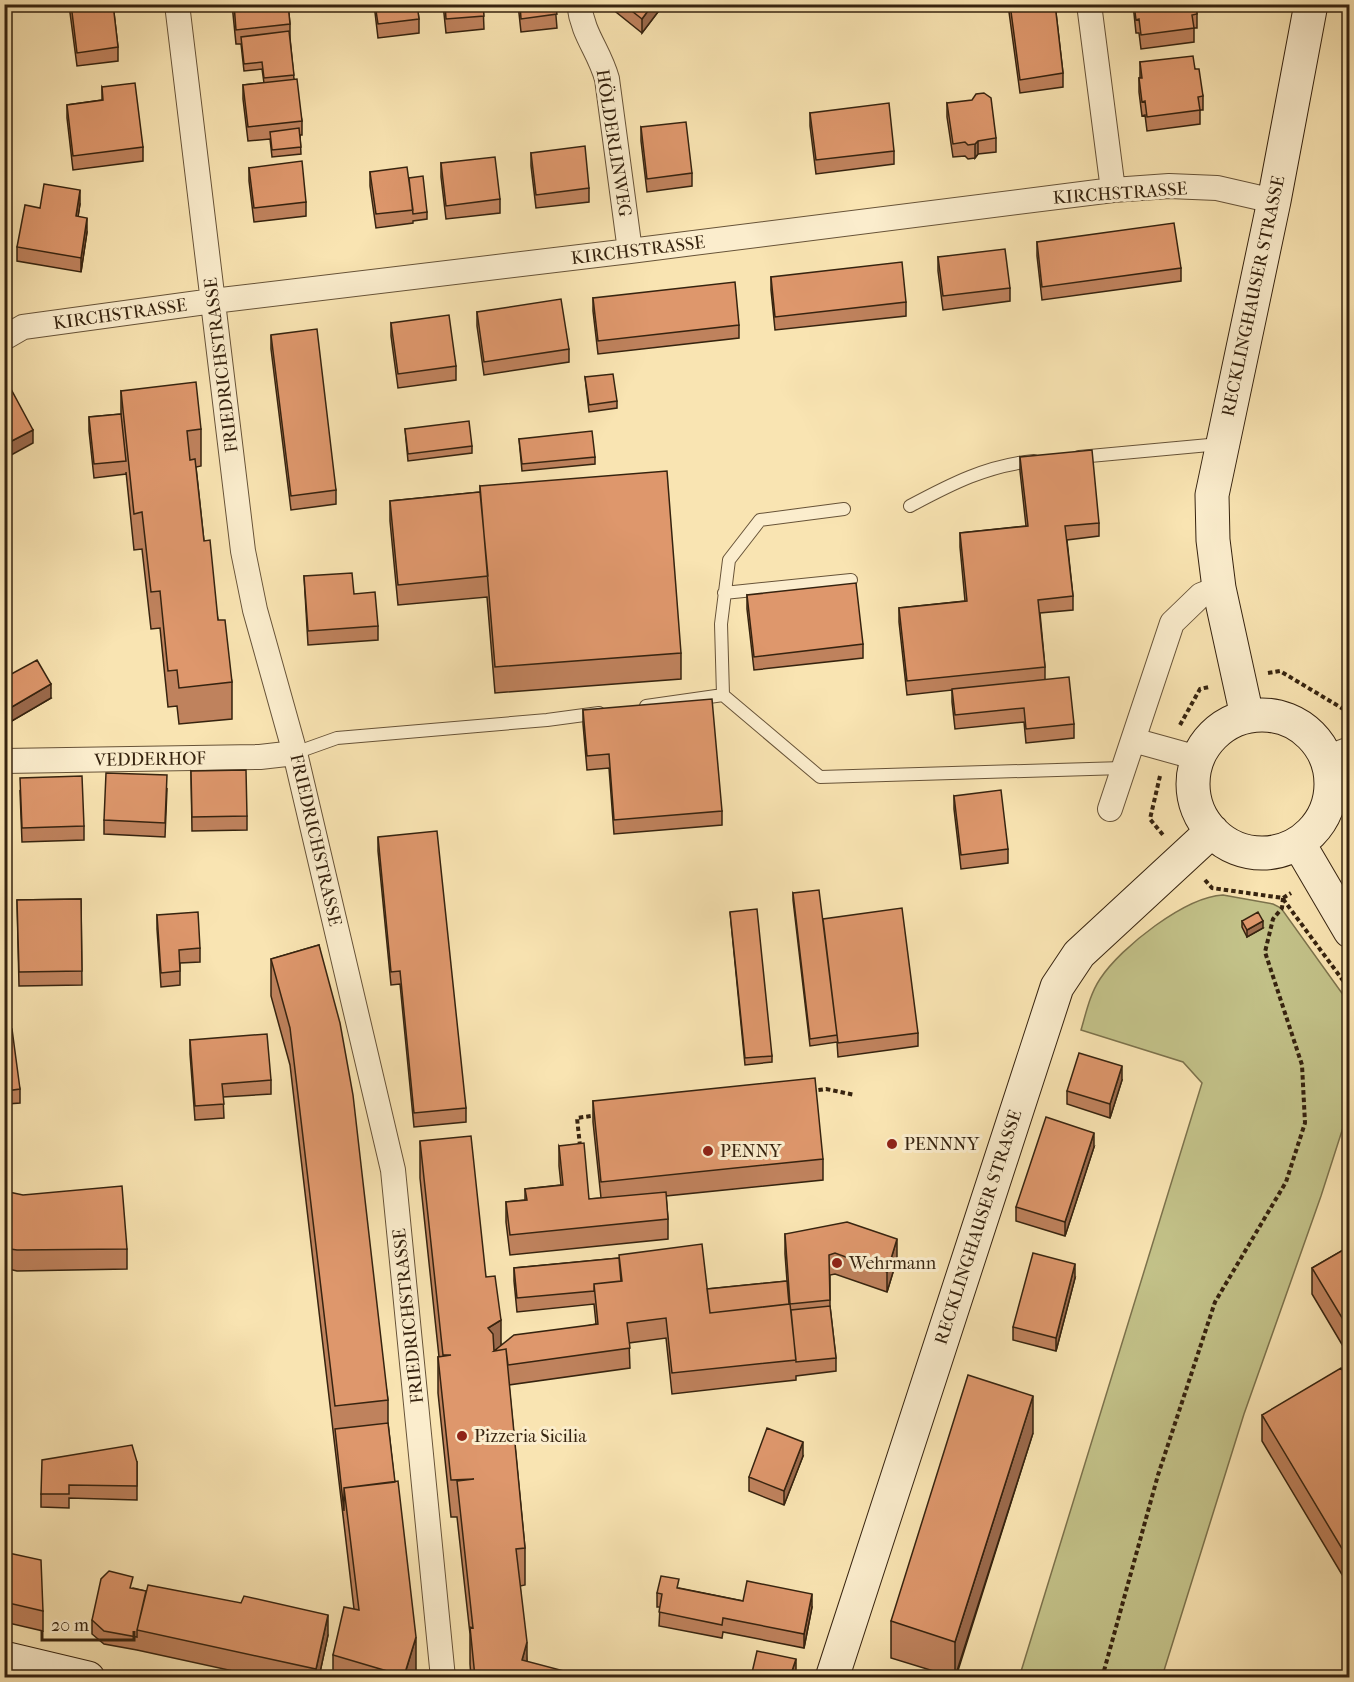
<svg xmlns="http://www.w3.org/2000/svg" width="1354" height="1682" font-family="'IM FELL French Canon',serif">
<style>
.green{fill:#c3c289;stroke:#7c724c;stroke-width:1.5}
.lines{fill:none;stroke-linecap:round;stroke-linejoin:round}
.lane-casing{stroke:#675338;stroke-width:14}
.street-casing{stroke:#675338;stroke-width:26}
.secondary-casing{stroke:#36230f;stroke-width:35}
.path{stroke:#36230f;stroke-width:4;stroke-dasharray:4.5 3;stroke-linecap:butt}
.lane{stroke:#fbedcd;stroke-width:12}
.street{stroke:#fbedcd;stroke-width:24}
.secondary{stroke:#fbedcd;stroke-width:33}
.wall{fill:#bf825d;stroke:#36230f;stroke-width:1.5}
.shaded-wall{fill:#9b6a4c;stroke:#36230f;stroke-width:1.5}
.building{fill:#de976c;stroke:#36230f;stroke-width:1.5}
.poi-dot{fill:#8f2418;stroke:#fbedcd;stroke-width:2}
.labels{text-anchor:middle;stroke-width:6;stroke-linejoin:round;paint-order:stroke}
.street-label{font-size:18px;fill:#36230f;stroke:#fbedcd}
.poi-label{font-size:18px;fill:#36230f;stroke:#fbedcd;text-anchor:start}
</style>
<rect width="100%" height="100%" fill="#f9e4b2"/>
<filter id="stains"><feTurbulence type="fractalNoise" baseFrequency=".00333" numOctaves="4"/><feColorMatrix values="0 0 0 0 .2 0 0 0 0 .09 0 0 0 0 .02 0 0 0 .5 -.17"/></filter>
<radialGradient id="worn" r=".72"><stop offset=".6" stop-color="#630" stop-opacity="0"/><stop offset="1" stop-color="#630" stop-opacity=".3"/></radialGradient>
<!-- green -->
<path class="green" d="M1223 895 1273 904 1281 908 1349 1003V1109L1321 1196 1244 1414 1162 1677 1019 1678 1202 1083 1183 1062 1081 1030C1086 1013 1090 994 1100 979 1121 947 1185 897 1223 895Z"/>
<g class="lines">
<defs>
<path id="lane" d="M1079 457 1220 444
M910 506C951 484 988 465 1034 461
M724 593 851 580
M723 695 721 624 729 560 760 520 844 509
M646 706 723 695 820 777 1123 768
M295 753 337 738 547 720 599 713"/>
<path id="street" d="M177 4 243 551 255 610 295 753 393 1170 443 1678
M579 4C583 36 599 50 607 79L630 251
M1089 4 1113 190
M4 338 23 327 213 301 630 251 1113 190 1169 186 1217 188 1274 201
M1133 740 1198 758
M1326 758 1350 749
M4 761 260 757 295 753
M1110 809 1172 623 1201 595 1219 588"/>
<path id="secondary" d="M1193 784a69 69 0 1 1 138 0a69 69 0 1 1-138 0Z
M1247 716 1219 588 1213 540 1212 495 1274 201 1311 4
M1299 844 1350 931
M4 1658 88 1678
M832 1678 1057 987 1079 954 1212 831"/>
</defs>
<!-- lane casing -->
<use href="#lane" class="lane-casing"/>
<!-- street casing -->
<use href="#street" class="street-casing"/>
<!-- secondary casing -->
<use href="#secondary" class="secondary-casing"/>
<!-- path -->
<path class="path" d="M1268 673 1280 671 1350 713
M1180 725 1200 689 1209 687
M1160 776 1150 819 1163 835
M1205 880 1212 888 1283 898 1291 893
M1283 899 1350 990
M811 1091 826 1089 855 1095
M580 1146 577 1118 598 1115
M1102 1678 1158 1475 1215 1302 1286 1182 1305 1123 1302 1065 1265 952 1273 919 1282 908 1283 898"/>
<!-- lane -->
<use href="#lane" class="lane"/>
<!-- street -->
<use href="#street" class="street"/>
<!-- secondary -->
<use href="#secondary" class="secondary"/>
</g>
<!-- wall -->
<path class="wall" d="M113 4 118 47V61L77 66 69 5Z
M232 4H288L290 24V38L294 79 302 121V135H300L301 154 272 157 270 139 248 141 243 99V85L264 83 262 69 244 71 241 44H236Z
M374 4H417L419 19V33L378 38Z
M443 4H483L484 29 446 33Z
M518 4H555L557 28 521 32Z
M606 4H664L642 33Z
M1009 4H1055L1063 73V87L1020 93 1009 12Z
M1133 4H1196L1197 14V28H1194V42L1141 49 1139 33H1136Z
M1140 62 1195 69 1203 96V110H1200V124L1147 131 1145 115 1142 116 1139 92V78H1140Z
M102 87 143 147V161L73 170 67 118V105L102 100Z
M947 103 996 138V152L978 154 975 158 968 159 965 156 953 157 947 117Z
M810 113 894 151V164L816 174 810 126Z
M641 127 692 173V186L647 192 641 141Z
M531 153 589 188V202L536 208 531 166Z
M441 163 500 199V213L446 219 441 177Z
M249 168 306 202V216L254 222 249 181Z
M370 172 409 178 427 212V219L413 221V223L376 228 370 186Z
M80 204 78 216 87 232 81 272 17 261V247L40 208Z
M1037 242 1181 268V281L1042 300 1037 256Z
M938 257 1010 288V301L943 310 938 271Z
M771 277 906 302V316L775 330 771 290Z
M593 298 739 325V338L598 354 593 311Z
M477 312 569 349V362L484 375 477 326Z
M391 323 456 366V380L398 388 391 336Z
M271 335 336 490V504L291 510 271 349Z
M585 377 617 401V408L589 412Z
M121 391 201 429V466L196 467 204 541 218 620 232 682V719L179 724 177 706 168 707 160 628 151 629 142 549 134 550 126 472V474L94 478 89 431V417L121 414Z
M405 429 472 446V453L408 461Z
M519 439 595 457V464L522 471Z
M1020 457 1099 523V536L1067 540 1073 596V610L1040 613 1045 667V679L1074 724V738L1026 743 1024 722 955 729 952 702V690L907 695 899 622V608L965 601 960 547V533L1026 526 1020 471Z
M480 486 681 653V679L495 693 487 597 398 605 390 521V501L480 492Z
M304 576 354 594 378 626V640L308 645Z
M747 595 863 644V658L754 670 747 609Z
M4 678 51 698 5 725 4 723Z
M583 710 722 811V825L614 834 609 768 587 770 583 724Z
M191 771 247 816V830L192 831Z
M167 789 165 837 104 834V820Z
M20 791 84 826V840L22 842Z
M954 796 1008 849V863L961 869 954 809Z
M378 837 466 1108V1122L414 1127 400 984 391 985 378 851Z
M793 893 823 925 918 1033V1046L838 1057 837 1042 810 1046 793 900Z
M81 899 82 985 19 986 17 900Z
M730 912 772 1056V1062L745 1065Z
M157 915 200 948V962L180 963V985L161 987 157 929Z
M1242 921 1263 928 1247 937 1242 927Z
M319 945 388 1400V1423L416 1674 415 1677H333V1655L354 1609 290 1065 271 996V959Z
M4 1030 20 1089V1103L7 1104 9 1121V1134L4 1135Z
M190 1040 271 1080V1094L223 1097 224 1118 195 1120 190 1054Z
M1122 1080 1110 1118 1067 1104V1091Z
M593 1101 823 1159V1180L666 1196 668 1219V1239L510 1255 506 1222V1202L525 1200V1189L561 1185 559 1166V1146L589 1199 601 1198 593 1122Z
M420 1141 486 1277 501 1345 596 1324 594 1304 517 1312 514 1281V1268L619 1258 707 1289 787 1281 785 1254V1234L897 1259 887 1292 835 1274 830 1275V1306L836 1358V1371L796 1376V1380L672 1394 666 1338 629 1343 630 1368 509 1385 525 1548V1585L520 1586 527 1662 564 1677H471L470 1664V1634L457 1517H451L438 1393V1357H439L420 1178Z
M1094 1147 1065 1236 1016 1221V1207Z
M4 1191 127 1249V1269L17 1271 4 1268Z
M1350 1246V1358L1312 1294V1268Z
M1075 1278 1056 1351 1013 1340V1327Z
M1350 1382V1588L1262 1441V1415Z
M1033 1433 956 1677H953L891 1658V1621Z
M803 1456 784 1505 749 1491V1477Z
M137 1462V1500L69 1498V1508L41 1507V1494Z
M4 1552 43 1611V1631L4 1622Z
M133 1588 328 1635 319 1677H261L137 1650 104 1644 92 1634V1620Z
M679 1588 743 1601 812 1607 804 1648 723 1632 722 1638 659 1626 660 1607H657V1593Z"/>
<!-- shaded-wall -->
<path class="shaded-wall" d="M653 4H664L642 33V19Z
M978 141V154L975 158V144Z
M80 190V204L76 230V216Z
M87 218V232L81 272V258Z
M33 430V443L4 459V445Z
M51 684V698L5 725V711Z
M1263 921V928L1247 937V930Z
M1122 1066V1080L1110 1118V1104Z
M1094 1133V1147L1065 1236V1222Z
M897 1239V1259L887 1292V1272Z
M1075 1264V1278L1056 1351V1338Z
M501 1320V1356L494 1361 488 1328Z
M1033 1396V1433L955 1677V1642Z
M803 1442V1456L784 1505V1491Z
M812 1594V1607L804 1648V1634Z
M328 1615V1635L319 1677H316V1669Z
M416 1637V1674L415 1677H404Z
M527 1642V1677L522 1660Z
M796 1659V1672L795 1677H790Z"/>
<!-- building -->
<path class="building" d="M71 4H113L118 47 77 53Z
M234 4H288L290 24 236 30Z
M375 4H417L419 19 378 24Z
M445 4H483L484 16 446 19Z
M520 4H555L557 14 521 19Z
M623 4H653L642 19Z
M1010 4H1055L1063 73 1020 80Z
M1134 4H1196L1197 14 1192 15 1194 28 1141 35 1139 19 1136 20Z
M289 31 294 75 264 78 262 62 244 64 241 37Z
M1193 56 1195 69H1199L1203 96 1198 97 1200 110 1147 117 1145 101 1142 102 1139 78H1142L1140 62Z
M297 79 302 121 248 127 243 85Z
M135 83 143 147 73 156 67 105 103 100 102 87Z
M984 93 991 98 996 138 978 141 975 144 968 145 965 142 953 144 947 103 972 100 976 94Z
M889 103 894 151 816 160 810 113Z
M686 122 692 173 647 179 641 127Z
M299 128 301 147 272 150 270 132Z
M585 146 589 188 536 195 531 153Z
M495 157 500 199 446 206 441 163Z
M302 161 306 202 254 208 249 168Z
M407 167 413 210 376 214 370 172Z
M423 176 427 212 413 214 409 178Z
M44 184 80 190 76 216 87 218 81 258 17 247 25 205 40 208Z
M1174 223 1181 268 1042 287 1037 242Z
M1005 249 1010 288 943 296 938 257Z
M902 262 906 302 775 317 771 277Z
M735 282 739 325 598 341 593 298Z
M561 299 569 349 484 362 477 312Z
M449 315 456 366 398 374 391 323Z
M317 329 336 490 291 496 271 335Z
M613 374 617 401 589 405 585 377Z
M4 378H5L33 430 4 445Z
M196 382 201 429 187 431 190 460 195 459 204 541 210 540 218 620H225L232 682 179 688 177 670 168 671 160 591 151 592 142 512 134 514 121 391Z
M121 414 126 461 94 464 89 417Z
M469 421 472 446 408 454 405 429Z
M592 431 595 457 522 464 519 439Z
M1092 450 1099 523 1065 526 1073 596 1038 600 1045 667 907 681 899 608 967 601 960 533 1028 526 1020 457Z
M667 471 681 653 495 667 480 486Z
M480 492 488 576 398 585 390 501Z
M352 573 354 594 375 592 378 626 308 631 304 576Z
M856 583 863 644 754 657 747 595Z
M37 660 51 684 5 711 4 709V678Z
M1069 677 1074 724 1026 729 1024 708 955 715 952 689Z
M712 699 722 811 614 820 609 754 587 756 583 710Z
M246 770 247 816 192 817 191 771Z
M106 773 167 775 165 823 104 820Z
M82 776 84 826 22 828 20 778Z
M1001 790 1008 849 961 855 954 796Z
M437 831 466 1108 414 1113 400 971 391 972 378 837Z
M819 890 837 1035 810 1039 793 893Z
M81 899 82 971 19 972 17 900Z
M902 908 918 1033 838 1043 823 919Z
M757 909 772 1056 745 1058 730 912Z
M198 912 200 948 179 950 180 971 161 973 157 915Z
M1258 912 1263 921 1247 930 1242 921Z
M319 945 340 1023 353 1095 388 1400 335 1406 290 1028 271 959Z
M12 1029 20 1089 6 1091 9 1121H4V1030Z
M267 1034 271 1080 222 1084 224 1104 195 1106 190 1040Z
M1079 1053 1122 1066 1110 1104 1067 1091Z
M815 1078 823 1159 601 1182 593 1101Z
M1046 1117 1094 1133 1065 1222 1016 1207Z
M471 1136 486 1277 495 1276 501 1320 488 1328 493 1334 494 1351 506 1349 525 1548 516 1549 527 1642 522 1660 564 1671 563 1677H475L470 1627 473 1628 457 1481 474 1479 451 1480 438 1357 451 1355H443L420 1141Z
M584 1143 589 1199 666 1192 668 1219 510 1235 506 1202 527 1200 525 1189 563 1185 559 1146Z
M122 1186 127 1249 17 1250 4 1248V1191L23 1195Z
M847 1222 897 1239 887 1272 835 1253 829 1255 830 1300 790 1304 785 1234Z
M702 1244 710 1313 790 1304 796 1360 672 1373 666 1318 627 1323 630 1348 508 1365 506 1349 494 1351 514 1335 598 1324 594 1284 622 1281 619 1255Z
M1350 1246V1331L1312 1268Z
M1033 1253 1075 1264 1056 1338 1013 1327Z
M619 1258 621 1281 594 1284V1291L517 1298 514 1268Z
M787 1281 789 1304 710 1313 707 1289Z
M830 1306 836 1358 796 1362 791 1310Z
M1341 1368 1350 1382V1562L1262 1415Z
M968 1375 1033 1396 955 1642 891 1621Z
M388 1423 395 1482 344 1488V1511L335 1429Z
M767 1428 803 1442 784 1491 749 1477Z
M132 1445 137 1462V1486L69 1485V1494H41L42 1460Z
M398 1481 416 1637 404 1676 333 1655 344 1607 359 1610 344 1488Z
M4 1552 41 1560 43 1611 4 1602Z
M109 1571 133 1577 130 1588 146 1591 137 1630V1637L104 1631 92 1620 101 1579Z
M661 1576 679 1579 677 1588 743 1601 747 1581 812 1594 804 1634 723 1618 722 1625 659 1612 662 1594 657 1593Z
M148 1585 241 1603 244 1596 328 1615 316 1669 137 1630Z
M757 1651 796 1659 790 1677H751Z"/>
<!-- markers -->
<g class="poi-dot">
<circle cx="892" cy="1144" r="6"/>
<circle cx="708" cy="1151" r="6"/>
<circle cx="837" cy="1263" r="6"/>
<circle cx="462" cy="1436" r="6"/>
</g>
<g class="labels">
<!-- street labels -->
<g class="street-label">
<text transform="translate(614 143) rotate(81)" y="6">HÖLDERLINWEG</text>
<text transform="translate(1120 193) rotate(-4)" y="6">KIRCHSTRASSE</text>
<text transform="translate(638 250) rotate(-7)" y="6">KIRCHSTRASSE</text>
<text transform="translate(1253 296) rotate(-78)" y="6">RECKLINGHAUSER STRASSE</text>
<text transform="translate(120 314) rotate(-8)" y="6">KIRCHSTRASSE</text>
<text transform="translate(221 365) rotate(-97)" y="6">FRIEDRICHSTRASSE</text>
<text transform="translate(150 759) rotate(-1)" y="6">VEDDERHOF</text>
<text transform="translate(316 840) rotate(77)" y="6">FRIEDRICHSTRASSE</text>
<text transform="translate(978 1227) rotate(-72)" y="6">RECKLINGHAUSER STRASSE</text>
<text transform="translate(408 1316) rotate(-96)" y="6">FRIEDRICHSTRASSE</text>
</g>
<!-- poi labels -->
<g class="poi-label">
<text x="904" y="1150">PENNNY</text>
<text x="720" y="1157">PENNY</text>
<text x="849" y="1269">Wehrmann</text>
<text x="474" y="1442">Pizzeria Sicilia</text>
</g>
</g>
<!-- margin -->
<rect width="1354" height="1682" fill="none" stroke="#f9e4b2" stroke-width="24"/>
<rect x="6" y="6" width="1342" height="1670" fill="none" stroke="#36230f" stroke-width="3"/>
<rect x="12" y="12" width="1330" height="1658" fill="none" stroke="#36230f" stroke-width="1.5"/>
<!-- scale -->
<path d="M42 1631v9h92v-9" fill="none" stroke="#36230f" stroke-width="3"/>
<text x="51" y="1631" font-size="18" fill="#36230f" stroke="#fbedcd" stroke-width="4.5" paint-order="stroke">20 m</text>
<rect width="100%" height="100%" filter="url(#stains)"/>
<rect width="100%" height="100%" fill="url(#worn)"/>
</svg>
